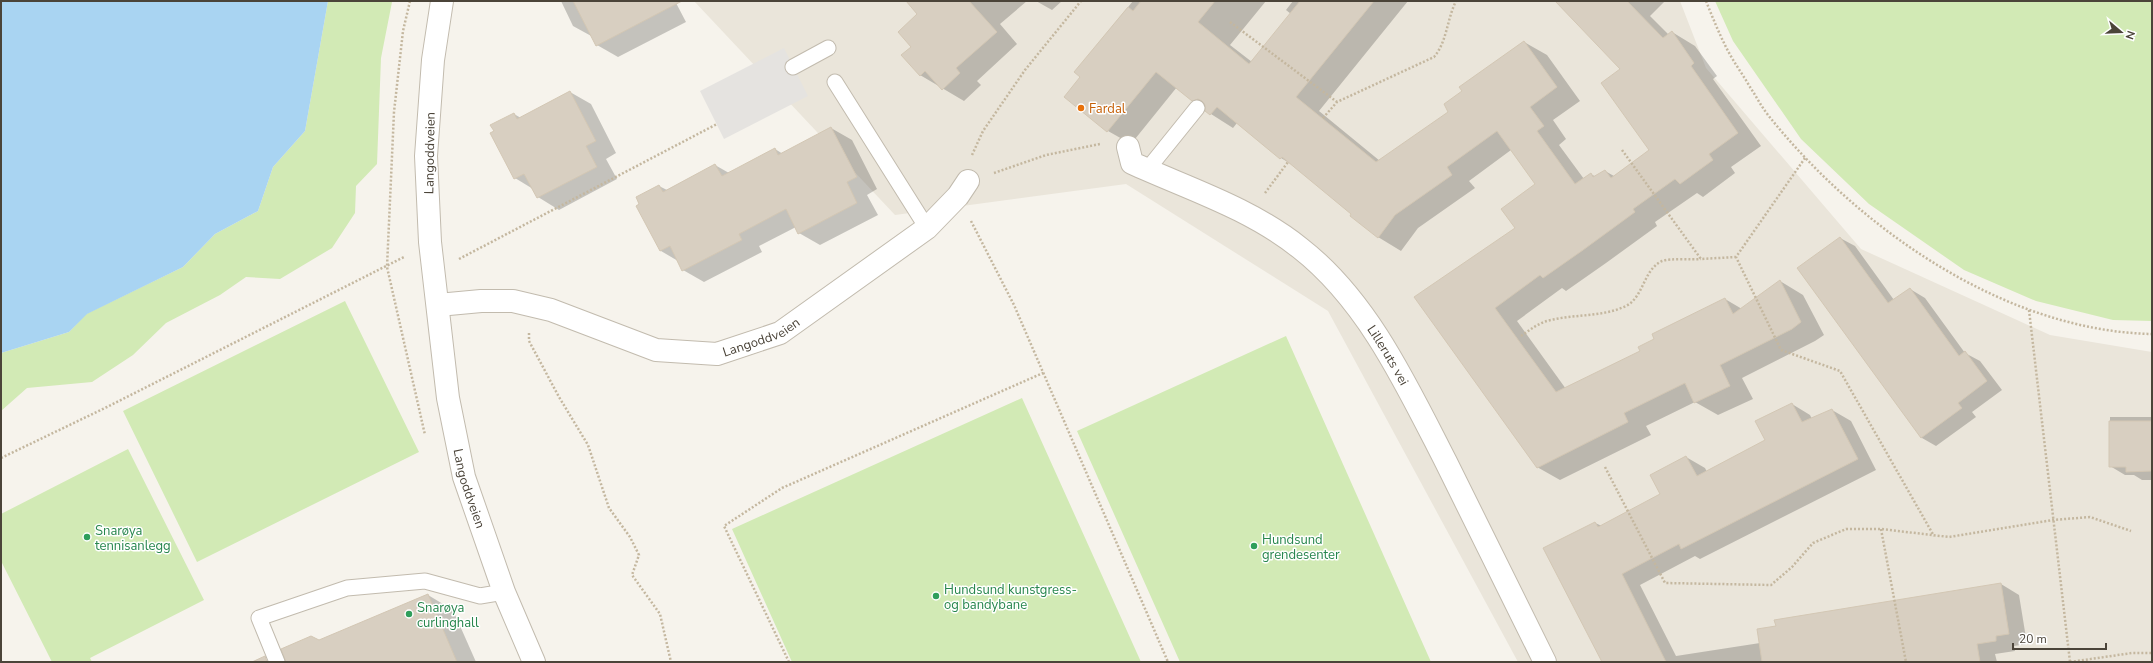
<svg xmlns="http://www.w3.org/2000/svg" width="2153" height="663" font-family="'Nunito Sans',sans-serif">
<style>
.residential{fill:#eae5da}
.green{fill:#d2eab5}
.parking{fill:#e5e3e0}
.water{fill:#a9d4f2}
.shadow{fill:#0003}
.building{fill:#d8cfc1;stroke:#d3c7b4}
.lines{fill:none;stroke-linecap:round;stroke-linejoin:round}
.lane-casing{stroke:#c2bbae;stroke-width:17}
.street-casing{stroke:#c2bbae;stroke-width:24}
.path{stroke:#c4b79f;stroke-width:2.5;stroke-dasharray:2 2;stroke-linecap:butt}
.lane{stroke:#fff;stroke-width:15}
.street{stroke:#fff;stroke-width:22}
.food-dot{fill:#e8710a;stroke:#fff;stroke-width:1.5}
.leisure-dot{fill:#2e9e5b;stroke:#fff;stroke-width:1.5}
.labels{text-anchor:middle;stroke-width:3;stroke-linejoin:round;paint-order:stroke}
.food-label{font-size:13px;fill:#c56008;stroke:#fff;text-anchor:start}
.street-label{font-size:13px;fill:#4b4439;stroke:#fff}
.leisure-label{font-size:13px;fill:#27864d;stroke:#fff;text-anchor:start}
</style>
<rect width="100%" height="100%" fill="#f6f3ec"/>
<!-- residential -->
<path class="residential" d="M694 1H1680L1706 68 1861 249 2050 335 2152 352V662H1518L1328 311 1126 184 895 215Z"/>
<!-- green -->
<path class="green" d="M328 1 392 2 381 58 377 164 356 186 355 213 332 248 280 279 246 277 220 295 166 323 133 355 92 382 27 388 1 411V353L69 332 86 314 183 267 215 234 258 211 273 167 305 131Z
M1715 1H2152V321L2113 320 2036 301 1964 270 1869 204 1801 139 1733 41Z
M345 301 419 452 197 562 123 411Z
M1286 336 1431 662H1180L1077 431Z
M1022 398 1141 662H792L732 529Z
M128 449 204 600 90 658 92 662H52L1 561V514Z"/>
<!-- parking -->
<path class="parking" d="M784 48 808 96 724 139 700 91Z"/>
<!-- water -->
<path class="water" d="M1 1H328L305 131 273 167 258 211 215 234 183 267 87 314 69 332 1 353Z"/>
<!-- shadow -->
<path class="shadow" d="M561 1H675L686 22 618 57 597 45 593 37 573 26Z
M924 1H1027L1000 24 1017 44 977 81 981 85 964 101 920 75 912 47Z
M1036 1H1062L1052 10Z
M1133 1H1266L1230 45 1252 62 1291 14 1286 10 1293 1H1408L1319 111 1380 161 1450 112 1463 92 1524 42 1547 55 1580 101 1553 120 1566 139 1559 145 1584 179 1591 174 1596 177 1605 171 1614 176 1650 150 1622 69 1575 1H1665L1650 16 1669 35 1672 32 1695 46 1717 76 1713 79 1761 146 1731 167 1735 173 1703 197 1697 193 1655 222 1657 226 1606 263 1566 291 1562 288 1517 321 1566 389 1641 351 1656 339 1725 299 1742 309 1780 281 1803 295 1824 335 1815 341 1742 378 1753 399 1718 415 1695 402 1646 426 1651 435 1560 480 1537 467 1416 298 1516 228 1536 184 1511 150 1469 181 1475 188 1418 228 1401 251 1378 237 1353 213 1296 167 1281 158 1237 123 1233 128 1211 114 1206 111V108L1177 87 1131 144 1108 131 1082 77 1075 72Z
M570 92 591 104 616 153 606 159 617 179 559 210 538 197 533 189 515 178 514 114 521 118Z
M831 128 852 140 877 189 867 195 878 215 820 245 799 233 796 227 759 246 762 252 704 282 683 270 678 261 661 251 637 206 659 186 667 190 715 165 729 173 775 149 783 154Z
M1840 238 1855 246 1894 300 1910 289 1925 298 1965 353 1980 361 2002 390 1972 412 1976 417 1936 446 1922 438 1799 268Z
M1792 404 1810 415 1812 419 1832 410 1851 421 1876 470 1700 559 1695 556 1640 585 1676 656 1760 643 2001 584 2019 595 2027 644 2014 646 2015 651 1995 654 1997 662H1603L1595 523 1602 526 1661 495 1686 457 1705 468 1707 472 1766 441Z
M2110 417H2152V480H2142L2134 475H2125L2110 466Z
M428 595 453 610 476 662H291L319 641Z"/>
<!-- building -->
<path class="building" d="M573 1H682L596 46Z
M906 1H969L997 32 956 68 960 73 942 90 925 71 920 76 901 55 911 47 898 32 917 14Z
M1141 1H1215L1198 22 1249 64 1300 1H1374L1296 97 1376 162 1448 112 1444 104 1462 91 1459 87 1524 41 1557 87 1530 107 1544 126 1537 131 1575 184 1591 173 1593 177 1605 170 1611 178 1649 150 1601 83 1620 69 1555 1H1627L1663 38 1672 31 1694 63 1691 66 1738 133 1709 154 1713 160 1680 184 1675 179 1633 209 1635 212 1583 250 1543 278 1540 275 1495 308 1556 392 1640 351 1638 347 1654 339 1652 334 1725 298 1733 314 1780 280 1801 322 1792 329 1720 365 1730 386 1694 403 1685 383 1624 413 1628 422 1537 468 1414 297 1515 228 1501 209 1535 184 1497 131 1447 167 1452 175 1395 215 1378 238 1350 216 1351 214 1282 157 1280 159 1217 107 1210 115 1205 111V105L1202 101 1198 99 1192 101 1156 72 1107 132 1064 97 1080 77 1074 72 1128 7 1133 11Z
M570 91 596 141 586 146 597 167 537 198 524 174 514 179 490 133 494 131 490 125 514 113 517 119Z
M831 127 857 177 847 182 857 203 798 234 786 209 739 234 742 240 682 271 670 246 660 251 636 206 639 204 636 197 659 185 663 192 715 164 722 176 775 148 778 155Z
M1840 237 1888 303 1910 288 1959 356 1965 351 1987 381 1958 403 1962 408 1921 438 1797 268Z
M1792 403 1802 422 1832 409 1858 459 1681 549 1679 544 1622 574 1666 662H1602L1543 548 1595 522 1598 527 1660 494 1650 475 1686 456 1697 476 1765 440 1755 421Z
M2109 421H2152V471L2126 472V467H2109Z
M2001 583 2009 634 1996 636V641L1977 644 1980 662H1762L1757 629 1776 626 1774 620Z
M428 594 457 662H286L281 649 311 636 319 640Z
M265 656 267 662H252Z"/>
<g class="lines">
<defs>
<path id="lane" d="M793 67 828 48
M835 82 927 228
M1147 170 1197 108
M277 662 259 618 347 588 425 581 480 596 504 592"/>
<g id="street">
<path id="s1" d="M442 1 433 60 426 156 430 242 448 398 464 477 504 592 534 662"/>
<path id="s2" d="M1128 147 1132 163C1189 189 1250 208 1300 248 1368 301 1407 386 1446 462 1479 528 1512 595 1545 662"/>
<path id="s3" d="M438 305 481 301H513L551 310 656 350 717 354 780 333 927 228 958 196 968 181"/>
</g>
</defs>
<!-- lane casing -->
<use href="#lane" class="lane-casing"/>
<!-- street casing -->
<use href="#street" class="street-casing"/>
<!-- path -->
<path class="path" d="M410 1 403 31 394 112 387 267 425 435
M1706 1C1712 16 1718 31 1725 45 1732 60 1742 73 1750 87 1756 96 1761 106 1768 115 1857 227 2004 331 2152 334
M1230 22 1337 102
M1323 118 1337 102 1434 57C1447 42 1447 19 1456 1
M1622 150 1701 259 1736 257
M972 155 983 131 1025 70 1081 1
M1805 158 1736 257 1781 350 1840 371 1934 536
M994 173 1046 155 1100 144
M1265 193 1288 162
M971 221 1014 305 1168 662
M459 259 717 124
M2029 310 2070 662
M529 333V341L559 397 588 445 609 508 630 537 639 555 632 575 660 614 671 662
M1521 336C1531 329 1540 322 1551 320 1576 314 1603 317 1626 306 1644 297 1643 270 1662 261 1670 258 1692 260 1701 259
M1 458 107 407 404 257
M1605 467 1665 583 1771 585 1792 567 1813 543 1846 529H1881L1949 537 2053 520 2090 517 2131 531
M1881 529 1906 662
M789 662 724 526 782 488 1043 373
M2070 662 2132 653H2152"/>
<!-- lane -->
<use href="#lane" class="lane"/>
<!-- street -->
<use href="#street" class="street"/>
</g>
<!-- markers -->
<circle class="food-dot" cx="1081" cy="108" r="4"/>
<g class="leisure-dot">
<circle cx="87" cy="537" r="4"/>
<circle cx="1254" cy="546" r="4"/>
<circle cx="936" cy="596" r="4"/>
<circle cx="409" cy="614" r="4"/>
</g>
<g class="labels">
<!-- food labels -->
<g class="food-label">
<text x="1089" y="113">Fardal</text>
</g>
<!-- street labels -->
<g class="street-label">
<text transform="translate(429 153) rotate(-89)" y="5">Langoddveien</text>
<text dy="5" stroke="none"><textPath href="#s3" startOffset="335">Langoddveien</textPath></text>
<text dy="5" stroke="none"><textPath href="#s2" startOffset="345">Lilleruts vei</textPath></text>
<text dy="5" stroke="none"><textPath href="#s1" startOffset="492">Langoddveien</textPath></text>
</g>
<!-- leisure labels -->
<g class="leisure-label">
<text x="95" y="535">Snarøya<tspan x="95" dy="15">tennisanlegg</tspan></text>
<text x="1262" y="544">Hundsund<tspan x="1262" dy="15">grendesenter</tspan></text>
<text x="944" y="594">Hundsund kunstgress-<tspan x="944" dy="15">og bandybane</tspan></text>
<text x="417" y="612">Snarøya<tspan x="417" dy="15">curlinghall</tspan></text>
</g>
</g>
<!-- border -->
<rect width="2153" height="663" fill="none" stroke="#4b4439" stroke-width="4"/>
<!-- north arrow -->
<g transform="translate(2121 32) rotate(109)" stroke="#ffffff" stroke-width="3" paint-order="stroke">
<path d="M0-3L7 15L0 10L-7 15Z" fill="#4b4439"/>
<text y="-6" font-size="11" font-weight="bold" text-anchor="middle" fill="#4b4439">N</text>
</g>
<!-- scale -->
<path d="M2013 643v6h93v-6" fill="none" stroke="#4b4439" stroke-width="2"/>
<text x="2019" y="643" font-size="12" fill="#4b4439" stroke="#ffffff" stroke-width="3" paint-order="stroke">20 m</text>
</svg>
